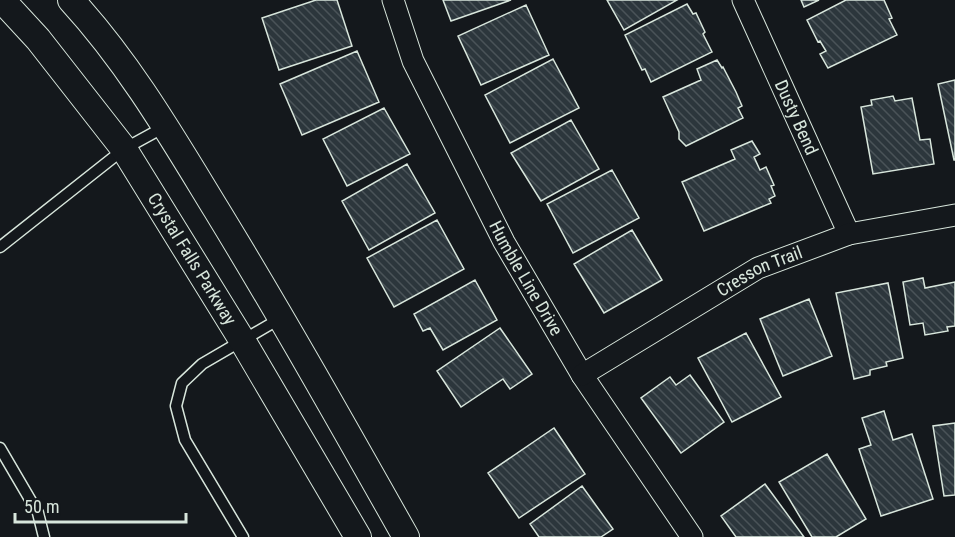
<svg xmlns="http://www.w3.org/2000/svg" width="955" height="537" font-family="'Roboto Condensed',sans-serif">
<style>
.building{fill:url(#building-back-hatch);stroke:#d8e6dc;stroke-width:1.5}
.lines{fill:none;stroke-linecap:round;stroke-linejoin:round}
.service-casing{stroke:#d8e6dc;stroke-width:13}
.minor-casing{stroke:#d8e6dc;stroke-width:23}
.tertiary-casing{stroke:#d8e6dc;stroke-width:28}
.service{stroke:#14181c;stroke-width:10}
.minor{stroke:#14181c;stroke-width:21}
.tertiary{stroke:#14181c;stroke-width:26}
.labels{text-anchor:middle;stroke-width:4.5;stroke-linejoin:round;paint-order:stroke}
.street-label{font-size:18px;fill:#d8e6dc;stroke:#14181c}
</style>
<defs>
<pattern id="building-back-hatch" width="6" height="6" patternUnits="userSpaceOnUse" patternTransform="scale(1.5)"><rect width="6" height="6" fill="#2c363c"/><path d="M-1 5l2 2M0 0l6 6M5-1l2 2" fill="none" stroke="#4a5358"/></pattern>
</defs>
<rect width="100%" height="100%" fill="#14181c"/>
<!-- building -->
<path class="building" d="M316 0H337L352 46 279 70 262 18Z
M443 0H511L451 21Z
M607 0H677L624 30Z
M801 0H819L804 7Z
M846 0H884L892 18 889 19 897 35 828 68 820 54 826 51 820 41 818 42 807 20Z
M687 4 693 14 696 13 705 32 703 34 712 52 651 82 645 69 642 70 625 35Z
M526 5 549 55 481 85 458 36Z
M357 51 379 102 302 135 280 84Z
M553 59 579 108 510 143 485 95Z
M717 60 722 68 723 67 736 92 742 106 738 108 743 118 686 146 679 139V132L663 97 701 80 697 69Z
M955 80V160H954L938 84Z
M893 96 895 101 912 98 920 140 930 139 934 164 873 174 861 107 872 105 871 100Z
M384 108 410 154 347 186 323 139Z
M571 120 599 169 541 201 511 153Z
M752 141 760 154 754 157 760 170 766 167 774 185 771 186 775 196 769 199 771 203 704 231 682 182 735 159 731 150Z
M407 164 435 213 369 250 342 201Z
M612 170 639 218 573 253 547 204Z
M437 220 464 269 394 307 367 258Z
M632 230 662 280 604 313 574 264Z
M923 278 925 288 955 282V326L947 327 948 331 925 335 923 323 910 325 903 282Z
M475 280 497 320 443 350 430 328 423 331 414 314Z
M888 283 903 358 886 362 887 366 870 370V375L854 379 836 293Z
M809 299 832 356 783 376 760 319Z
M500 328 532 374 510 389 503 379 461 407 437 371Z
M746 333 781 397 732 422 698 358Z
M690 375 724 422 681 453 641 398 670 377 676 385Z
M884 411 893 440 912 434 933 499 881 516 859 449 871 445 862 418Z
M955 423V495L944 496 933 426Z
M554 428 585 474 519 518 488 473Z
M827 454 866 519 836 537H812L779 482Z
M765 484 804 537H736L721 516Z
M582 486 613 529 601 537H539L530 524Z"/>
<g class="lines">
<defs>
<path id="service" d="M0 247 124 149 166 126
M0 448 38 513 44 537
M243 537 185 440 176 406 182 383 202 364 281 318"/>
<g id="minor">
<path id="s1" d="M393 0 413 61 504 242 582 375 692 537"/>
<path id="s2" d="M743 0 849 234"/>
<path id="s3" d="M582 375 758 268 849 234 955 215"/>
</g>
<g id="tertiary">
<path id="s4" d="M2 0 38 39 124 149 242 340 358 537"/>
<path d="M71 0C129 63 172 137 216 209 282 317 344 427 406 537"/>
</g>
</defs>
<!-- service casing -->
<use href="#service" class="service-casing"/>
<!-- minor casing -->
<use href="#minor" class="minor-casing"/>
<!-- tertiary casing -->
<use href="#tertiary" class="tertiary-casing"/>
<!-- service -->
<use href="#service" class="service"/>
<!-- minor -->
<use href="#minor" class="minor"/>
<!-- tertiary -->
<use href="#tertiary" class="tertiary"/>
</g>
<g class="labels">
<!-- street labels -->
<g class="street-label">
<text dy="6" stroke="none"><textPath href="#s2" startOffset="129">Dusty Bend</textPath></text>
<text dy="6" stroke="none"><textPath href="#s4" startOffset="322">Crystal Falls Parkway</textPath></text>
<text dy="6" stroke="none"><textPath href="#s3" startOffset="206">Cresson Trail</textPath></text>
<text dy="6" stroke="none"><textPath href="#s1" startOffset="309">Humble Line Drive</textPath></text>
</g>
</g>
<!-- scale -->
<path d="M15 513v9h171v-9" fill="none" stroke="#d8e6dc" stroke-width="3"/>
<text x="24" y="513" font-size="18" fill="#d8e6dc" stroke="#14181c" stroke-width="4.5" paint-order="stroke">50 m</text>
</svg>
